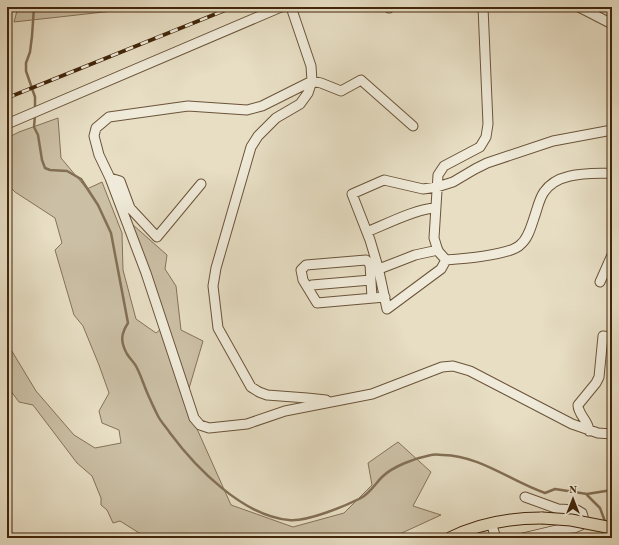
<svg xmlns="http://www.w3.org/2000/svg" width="619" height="545" font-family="'Old Standard TT',serif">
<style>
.green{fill:#cbbfa5;stroke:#867258}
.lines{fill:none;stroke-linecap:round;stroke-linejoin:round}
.stream{stroke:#836f54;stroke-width:2.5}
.minor-casing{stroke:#6b5439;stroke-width:11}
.major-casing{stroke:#42260b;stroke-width:13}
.minor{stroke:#efead9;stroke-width:9}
.major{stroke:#e7dec4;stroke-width:11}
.rail-casing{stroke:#42260b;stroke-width:4}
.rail{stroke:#efead9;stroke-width:2.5;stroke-dasharray:8;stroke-linecap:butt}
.major-bridge-casing{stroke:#42260b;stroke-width:13;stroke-linecap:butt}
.major-bridge{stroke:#e7dec4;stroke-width:11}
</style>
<rect width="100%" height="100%" fill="#e7dec4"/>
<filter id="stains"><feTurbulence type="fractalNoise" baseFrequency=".005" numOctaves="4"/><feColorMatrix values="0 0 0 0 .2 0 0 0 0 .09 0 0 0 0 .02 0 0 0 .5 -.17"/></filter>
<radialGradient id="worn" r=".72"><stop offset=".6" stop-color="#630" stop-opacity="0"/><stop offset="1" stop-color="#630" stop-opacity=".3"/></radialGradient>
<!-- green -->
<path class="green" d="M18 7H149L14 22Z
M58 118 61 158 87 189 102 182 122 233 123 270 136 319 156 333 167 324 132 224 167 255 165 269 176 286 181 330 203 341 185 402 231 505 293 527 344 513 372 485 368 463 398 442 431 472 413 506 441 515 391 538H145L144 536 120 521 113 523 107 510 101 505V498L92 476 77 463 33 405 19 402 7 386V343L36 391 74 435 95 448 121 443 119 430 102 423 99 411 109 393 99 365 83 326 74 315 55 250 62 243 55 218 15 192 7 184V138L19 132Z"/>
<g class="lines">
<!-- stream -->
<path class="stream" d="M34 7 32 36 30 52 26 63V71L35 97V110
M35 115 34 127 38 135 42 160 45 168 50 170 67 171 81 179 98 205 111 233 128 323C121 334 120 341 127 354 130 359 135 363 137 368 142 378 145 389 150 399 152 404 155 410 158 416 161 422 166 427 170 433 196 468 243 516 289 520 307 522 345 506 361 498 370 493 375 484 382 477 393 466 416 458 431 455 435 454 440 455 443 455 481 456 510 481 545 493L555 489 587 494 612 490
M587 495 600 508 606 524
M608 530 610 538"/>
<defs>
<path id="minor" d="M291 7 311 66 312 81 308 93 300 104 276 118 258 136 251 147 216 268 213 286 218 328 251 387 259 392 267 395 307 398 326 400
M483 7 488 124 486 137 480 147 444 166 438 175 434 238 438 251 446 260C461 259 510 255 520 245 528 239 531 227 534 218 537 210 539 199 544 192 558 171 590 174 612 173
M579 7 612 24
M389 8V7
M7 124 281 7
M413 126 361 80 341 91 321 83 312 81 262 106 247 110 188 106 109 117 96 128 94 136 99 155 110 178 146 273 194 418 200 425 209 428 247 424 285 411 372 394 442 367 453 366 470 371 572 424 598 433 612 434
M110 178 120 181 130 208 157 237 201 184
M367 232C384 225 418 208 435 208
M446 260 441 269 387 309 378 267 370 240 352 194 384 180 423 189 437 187 453 182 475 169 487 163 553 141 612 130
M379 269 415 255 438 250
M600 282 612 255
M308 288 312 285 371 280
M372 298 370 264 366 260 306 265 301 270 303 280 317 303 385 297
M589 431C589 421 578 415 578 405L596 383 599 377 603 336 612 337
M491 523 496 538
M523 538 561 529 574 528 581 525 584 520 582 513 577 510 558 509 525 497"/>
<path id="major" d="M450 538C479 523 510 518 542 518"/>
</defs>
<!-- minor casing -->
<use href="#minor" class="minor-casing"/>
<!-- major casing -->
<use href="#major" class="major-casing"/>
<!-- minor -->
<use href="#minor" class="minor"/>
<!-- major -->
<use href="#major" class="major"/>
<defs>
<path id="rail" d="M7 98 233 7"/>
</defs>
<!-- rail casing -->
<use href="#rail" class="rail-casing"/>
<!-- rail -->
<use href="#rail" class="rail"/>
<defs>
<path id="major-bridge" d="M542 518 571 520 612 528"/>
</defs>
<!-- major-bridge casing -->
<use href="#major-bridge" class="major-bridge-casing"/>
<!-- major-bridge -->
<use href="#major-bridge" class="major-bridge"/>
</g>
<!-- margin -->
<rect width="619" height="545" fill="none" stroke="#e7dec4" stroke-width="24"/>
<rect x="8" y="8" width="603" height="529" fill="none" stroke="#42260b" stroke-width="2"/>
<rect x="12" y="12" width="595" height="521" fill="none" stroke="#42260b"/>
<!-- north arrow -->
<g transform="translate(573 499)" stroke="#efead9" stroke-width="3" paint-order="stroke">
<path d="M0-3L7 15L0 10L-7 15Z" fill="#42260b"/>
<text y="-6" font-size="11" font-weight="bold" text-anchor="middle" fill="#42260b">N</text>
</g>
<rect width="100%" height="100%" filter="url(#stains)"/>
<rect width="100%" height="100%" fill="url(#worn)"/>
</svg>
